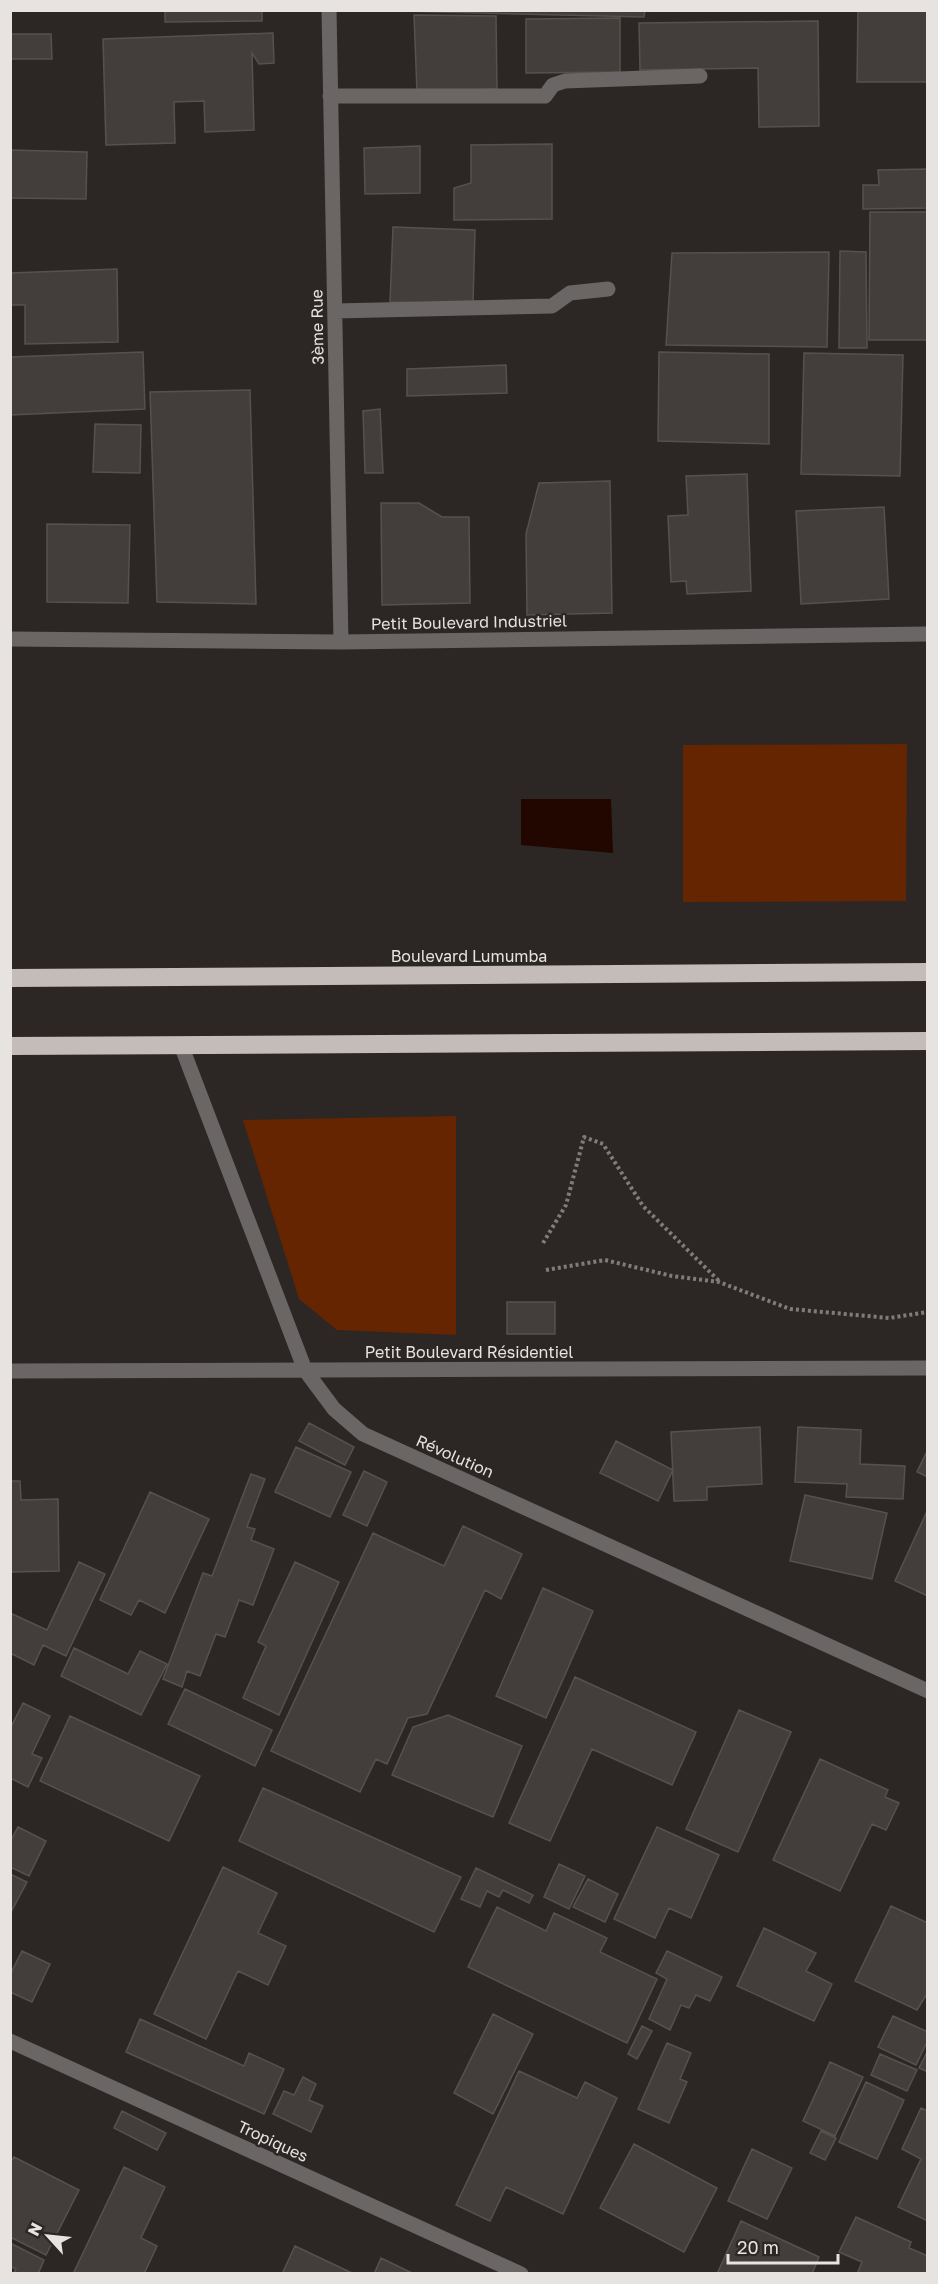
<svg xmlns="http://www.w3.org/2000/svg" width="938" height="2284" font-family="'Golos Text',sans-serif">
<style>
.green{fill:#642500}
.water{fill:#220700}
.building{fill:#433e3c;stroke:#57514e;stroke-width:1.5}
.lines{fill:none;stroke-linecap:round;stroke-linejoin:round}
.path{stroke:#817c7a;stroke-width:4;stroke-dasharray:3 3;stroke-linecap:butt}
.minor{stroke:#696665;stroke-width:15}
.highway{stroke:#c3bcb9;stroke-width:18}
.labels{text-anchor:middle;stroke-width:5;stroke-linejoin:round;paint-order:stroke}
.street-label{font-size:16px;fill:#e6e3e1;stroke:#2c2725}
</style>
<rect width="100%" height="100%" fill="#2c2725"/>
<!-- green -->
<path class="green" d="M907 744 906 901 683 902V745Z
M456 1116V1335L337 1330 299 1299 243 1120Z"/>
<!-- water -->
<path class="water" d="M521 799H611L613 853 521 845Z"/>
<!-- building -->
<path class="building" d="M165 10H262V21L165 22Z
M360 10H645L644 17Z
M858 10H928V82H857Z
M414 15 496 16 497 89 417 92Z
M620 18V72L526 73V19Z
M818 21 819 126 759 127 758 68 640 70 639 23Z
M273 33 274 63 259 64 252 53 254 130 205 132 204 101 174 102 175 143 106 145 103 39Z
M10 34H51L52 59H10Z
M552 144V219L454 220V188L471 183V145Z
M420 146V193L365 194 364 148Z
M10 150 87 152 86 199 10 198Z
M928 169V208L863 209V185H879L878 170Z
M870 212H928V340H869Z
M393 227 475 230 473 304 390 302Z
M840 251 866 252 867 348H839Z
M829 252 827 347 666 345 672 253Z
M117 269 118 342 25 344V305H10V273Z
M143 352 145 409 10 415V357Z
M659 352 769 354V444L658 441Z
M804 353 903 355 900 476 801 474Z
M506 365 507 393 407 396V369Z
M250 390 256 604 157 602 150 392Z
M380 409 383 473H365L363 411Z
M95 424 141 425 140 473 93 472Z
M747 474 751 591 687 594 686 581 671 582 668 516 688 515 686 476Z
M610 481 612 613 527 615 526 534 539 483Z
M381 503H419L442 517H469L470 603 382 605Z
M884 507 889 599 801 604 796 511Z
M47 524 130 525 128 603 47 602Z
M507 1302H555V1334H507Z
M309 1423 354 1447 345 1465 299 1441Z
M760 1427 762 1484 707 1487V1500L674 1501 671 1432Z
M798 1427 861 1430 860 1464 905 1466 903 1499 846 1497 847 1484 795 1482Z
M616 1441 673 1470 658 1501 600 1473Z
M296 1447 351 1472 330 1517 275 1492Z
M928 1449V1477L917 1472Z
M364 1471 387 1482 367 1526 343 1515Z
M251 1474 265 1479 247 1527 255 1529 251 1540 274 1549 253 1605 239 1600 225 1637 216 1634 200 1676 187 1671 182 1687 163 1679 203 1573 212 1576Z
M10 1481H20L21 1500 58 1499 59 1571 10 1572Z
M150 1492 209 1519 165 1613 139 1600 131 1615 100 1600Z
M805 1495 887 1513 872 1579 790 1561Z
M928 1509V1596L895 1581Z
M463 1526 522 1554 501 1599 485 1590 427 1714 408 1718 387 1764 376 1759 360 1792 271 1751 373 1533 444 1566Z
M79 1562 105 1574 66 1656 43 1645 34 1665 10 1653V1613L47 1630Z
M295 1562 339 1582 279 1715 243 1698 266 1646 258 1642Z
M543 1588 593 1611 546 1718 496 1696Z
M74 1648 128 1674 140 1651 167 1664 141 1715 61 1676Z
M575 1677 696 1732 672 1785 592 1749 550 1841 509 1823Z
M185 1689 272 1730 255 1766 168 1724Z
M23 1703 50 1716 32 1754 42 1758 28 1787 10 1778V1729Z
M739 1710 791 1732 738 1852 686 1829Z
M448 1715 522 1746 493 1817 392 1775 413 1727Z
M70 1716 200 1776 169 1841 40 1781Z
M820 1759 888 1790 885 1797 899 1803 886 1830 872 1824 840 1891 773 1860Z
M263 1788 461 1877 434 1932 239 1841Z
M18 1827 46 1841 29 1876 10 1867V1842Z
M657 1827 719 1855 691 1918 669 1908 655 1938 614 1919Z
M559 1864 585 1876 569 1909 544 1897Z
M223 1867 277 1893 258 1933 286 1946 268 1985 238 1971 206 2039 154 2014Z
M476 1868 533 1895 529 1903 503 1890 499 1897 487 1891 480 1907 461 1899Z
M10 1874 27 1882 10 1914Z
M588 1879 618 1894 605 1922 573 1907Z
M891 1906 928 1923V1992L917 2010 855 1981Z
M497 1907 546 1931 554 1913 607 1938 600 1952 657 1979 627 2043 468 1967Z
M764 1928 816 1953 806 1971 832 1984 814 2021 737 1986Z
M22 1951 50 1964 32 2002 10 1992V1975Z
M667 1951 722 1977 710 2001 696 1995 689 2008 681 2005 670 2030 649 2019 667 1979 656 1973Z
M493 2014 533 2034 493 2114 454 2093Z
M893 2016 928 2032V2040L916 2065 878 2047Z
M140 2019 244 2066 249 2053 284 2069 264 2114 126 2052Z
M642 2026 652 2031 637 2059 628 2054Z
M667 2043 691 2053 680 2079 687 2082 669 2123 638 2109Z
M928 2050V2072L919 2068Z
M880 2054 917 2070 907 2091 871 2075Z
M830 2062 863 2077 835 2136 803 2121Z
M519 2071 577 2098 585 2082 617 2098 563 2214 506 2187 490 2221 456 2205Z
M303 2077 316 2084 309 2100 323 2106 311 2132 273 2114 284 2091 294 2095Z
M866 2082 904 2100 877 2159 839 2142Z
M921 2108 928 2111V2221L898 2207 921 2159 902 2149Z
M122 2111 166 2133 157 2150 114 2128Z
M821 2131 836 2138 825 2160 810 2153Z
M634 2144 717 2188 684 2252 600 2208Z
M752 2149 792 2168 767 2219 728 2201Z
M14 2157 79 2190 46 2255 10 2237V2163Z
M124 2167 165 2187 141 2238 157 2246 144 2274H73Z
M856 2217 911 2242 909 2248 928 2256V2274H857L862 2262 839 2252Z
M741 2221 819 2257 812 2274H717Z
M10 2243 44 2260 38 2274H13L16 2269 10 2266Z
M295 2246 354 2274H282Z
M381 2258 414 2274H374Z"/>
<g class="lines">
<!-- path -->
<path class="path" d="M543 1243 566 1205 584 1137 603 1144 643 1206 719 1281
M546 1270 605 1260 672 1276 719 1282 790 1309 889 1318 928 1312"/>
<!-- minor -->
<path class="minor" d="M329 10 341 642
M330 96H545L553 85 565 81 700 76
M335 311 552 306 570 293 608 289
M10 639 341 642 928 634
M181 1045 305 1370 334 1409 363 1434 928 1691
M10 1371 928 1368
M10 2041 521 2274"/>
<!-- highway -->
<path class="highway" d="M10 978 928 972
M10 1046 928 1041"/>
</g>
<g class="labels">
<!-- street labels -->
<g class="street-label">
<text transform="translate(317 327) rotate(-91)" y="6">3ème Rue</text>
<text transform="translate(469 622) rotate(-1)" y="6">Petit Boulevard Industriel</text>
<text x="469" y="962">Boulevard Lumumba</text>
<text x="469" y="1358">Petit Boulevard Résidentiel</text>
<text transform="translate(455 1456) rotate(24)" y="6">Révolution</text>
<text transform="translate(273 2141) rotate(25)" y="6">Tropiques</text>
</g>
</g>
<!-- border -->
<rect width="938" height="2284" fill="none" stroke="#e6e3e1" stroke-width="24"/>
<!-- north arrow -->
<g transform="translate(48 2236) rotate(297)" stroke="#2c2725" stroke-width="4.5" paint-order="stroke">
<path d="M0-4.5L10 22L0 15L-10 22Z" fill="#e6e3e1"/>
<text y="-9" font-size="16" font-weight="bold" text-anchor="middle" fill="#e6e3e1">N</text>
</g>
<!-- scale -->
<path d="M728 2254v9h110v-9" fill="none" stroke="#e6e3e1" stroke-width="3"/>
<text x="737" y="2254" font-size="18" fill="#e6e3e1" stroke="#2c2725" stroke-width="4.5" paint-order="stroke">20 m</text>
</svg>
